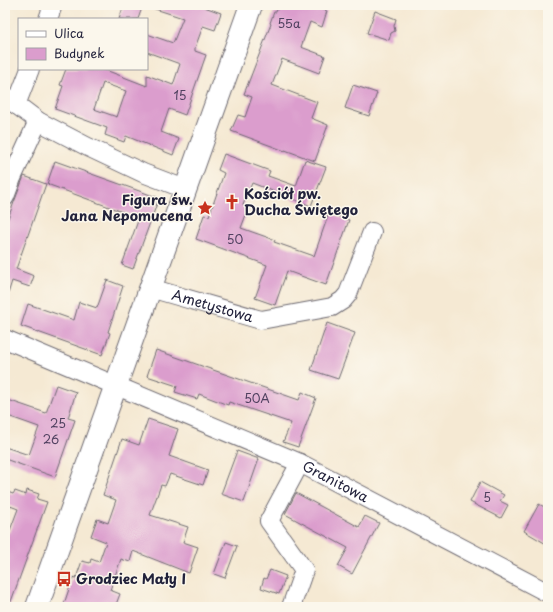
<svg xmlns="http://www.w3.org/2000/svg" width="553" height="612" font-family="'Playpen Sans',sans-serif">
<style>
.building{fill:#db9dcd;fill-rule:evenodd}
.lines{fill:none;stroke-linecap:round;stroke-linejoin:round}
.minor-casing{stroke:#6c6870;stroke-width:20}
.major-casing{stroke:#6c6870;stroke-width:24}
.minor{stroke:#fff;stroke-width:18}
.major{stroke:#fff;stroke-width:22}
.labels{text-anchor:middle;stroke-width:3;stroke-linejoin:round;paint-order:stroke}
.number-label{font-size:12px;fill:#504160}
.poi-label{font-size:14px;font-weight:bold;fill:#22223b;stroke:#fbf7ec;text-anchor:start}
.street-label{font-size:14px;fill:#22223b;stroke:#fbf7ec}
</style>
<rect width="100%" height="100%" fill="#fbf7ec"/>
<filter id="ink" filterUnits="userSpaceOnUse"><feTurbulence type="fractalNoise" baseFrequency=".025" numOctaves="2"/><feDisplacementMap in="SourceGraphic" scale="8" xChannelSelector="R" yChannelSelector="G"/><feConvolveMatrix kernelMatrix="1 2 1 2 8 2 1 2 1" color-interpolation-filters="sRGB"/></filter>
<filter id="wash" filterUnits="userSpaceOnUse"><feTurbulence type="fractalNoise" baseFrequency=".012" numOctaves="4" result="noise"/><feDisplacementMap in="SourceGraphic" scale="16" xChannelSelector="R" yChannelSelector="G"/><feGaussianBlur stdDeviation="0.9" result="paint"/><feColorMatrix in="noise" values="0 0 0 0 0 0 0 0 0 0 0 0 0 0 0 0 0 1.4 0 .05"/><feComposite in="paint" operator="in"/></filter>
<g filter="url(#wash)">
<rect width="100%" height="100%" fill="#f5e9d3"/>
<g id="blocks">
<!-- building -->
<path class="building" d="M124 5H143L138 19H119Z
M150 5H199L221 13 215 30 203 26 195 48V51L206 55 185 115 169 109 161 132 179 139 173 155 126 136 124 142 105 135 107 128 55 109 63 86 60 85 66 69H103L147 86V75L173 85 180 64 147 52V34L173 43 183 18 149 7ZM103 83 126 91 117 117 94 109Z
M279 5H302L315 9V7L327 11 322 27 310 22 301 47 325 56 319 73 282 59 272 85 317 102 311 118 328 125 315 161 285 150V151L231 131 238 115 245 117 252 97 244 94 271 24 270 23 274 12H276Z
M375 11 396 19 394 26 395 31 391 33 389 40 367 33Z
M353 85 377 93 369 116 345 108Z
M224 154 270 171 268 176 296 186 305 160 326 167 311 206 252 183 243 205 249 207 241 228 275 240 274 242 314 256 329 213 349 220 326 285 287 271 275 305 255 298 267 265 196 239 204 215 209 216 224 173 218 170Z
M55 161 159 198 133 269 122 265 139 218 47 184Z
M24 176 46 184 16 269 34 276 30 287 12 281 7 297H5V226Z
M107 280 123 286 108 332 110 333 102 355 21 326 28 304 74 320 79 302 97 308Z
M327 323 355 333 338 379 311 370Z
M156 350 299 400 302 392 316 398 298 447 283 442 291 423 229 402 228 405 199 394 197 399 175 392 177 386 147 376Z
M56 385 76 392 68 418 75 420 55 477 5 459V447L29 455 39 427 5 415V399L46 413Z
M148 419 178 429 169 456 208 470 203 485 170 474 165 486 161 485 150 515 188 527 183 542 198 547 189 573 133 551 130 562 121 559 110 590 120 594 115 607H63L73 577 76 578 82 561 90 563 91 559 99 562 106 542 91 536 97 519 108 523 116 500 103 495 122 439 139 445Z
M237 451 259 459 244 502 221 494Z
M480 482 504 495 500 501 508 505 501 518 470 502Z
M27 490 39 494 37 499 47 502 9 607H5V540L8 532 9 533 18 509 5 504V491L13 494 15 491 26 495Z
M296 493 359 527 365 516 379 523 352 574 338 566 348 548 285 514Z
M539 504 548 509V545L524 531Z
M226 542 237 546 225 578 214 574Z
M270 570 286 576 279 594 261 588 264 578 266 579Z"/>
</g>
</g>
<g filter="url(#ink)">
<use href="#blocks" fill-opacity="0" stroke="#6c6870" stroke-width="1"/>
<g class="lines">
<defs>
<g id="minor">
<path d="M48 19 53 5"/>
<path d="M5 96 38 121 88 147 143 173 185 189"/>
<path d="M16 105 30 69"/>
<path d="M5 197 12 178 38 121"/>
<path id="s1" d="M150 288 261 320 332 307 343 300 348 294 372 232"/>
<path id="s2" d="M5 339 300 463 548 593"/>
<path d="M291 607 304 570 269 521 300 463"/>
</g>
<path id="major" d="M37 607 251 5"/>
</defs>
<!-- minor casing -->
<use href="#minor" class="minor-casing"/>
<!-- major casing -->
<use href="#major" class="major-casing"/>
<!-- minor -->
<use href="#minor" class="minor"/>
<!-- major -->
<use href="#major" class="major"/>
</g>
</g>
<!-- icons -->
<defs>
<symbol id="church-bare" viewBox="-9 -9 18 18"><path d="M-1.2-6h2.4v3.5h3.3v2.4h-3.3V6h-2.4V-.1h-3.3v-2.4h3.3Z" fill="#c8321e" stroke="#fbf7ec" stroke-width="2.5" paint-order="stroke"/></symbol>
<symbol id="sight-bare" viewBox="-9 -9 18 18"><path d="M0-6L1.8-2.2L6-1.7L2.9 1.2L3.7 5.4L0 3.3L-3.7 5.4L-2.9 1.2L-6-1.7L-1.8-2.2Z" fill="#c8321e" stroke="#fbf7ec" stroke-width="2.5" paint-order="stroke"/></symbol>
<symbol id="bus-bare" viewBox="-9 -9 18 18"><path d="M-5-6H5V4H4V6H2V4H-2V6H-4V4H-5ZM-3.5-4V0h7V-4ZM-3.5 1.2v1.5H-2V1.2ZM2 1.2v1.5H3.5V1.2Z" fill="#c8321e" stroke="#fbf7ec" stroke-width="2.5" paint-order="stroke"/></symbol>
</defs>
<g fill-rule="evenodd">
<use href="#church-bare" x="221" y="191" width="22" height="22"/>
<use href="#sight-bare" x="194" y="197" width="22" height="22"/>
<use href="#bus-bare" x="53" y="568" width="22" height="22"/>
</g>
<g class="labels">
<!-- number labels -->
<g class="number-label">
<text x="289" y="28">55a</text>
<text x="180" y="100">15</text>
<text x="235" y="244">50</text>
<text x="257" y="403">50A</text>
<text x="58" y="428">25</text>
<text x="51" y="444">26</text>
<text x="487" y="502">5</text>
</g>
<!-- poi labels -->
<g class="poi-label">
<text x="244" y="199">Kościół pw.<tspan x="244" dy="16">Ducha Świętego</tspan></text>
<text x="193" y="205" text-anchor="end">Figura św.<tspan x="193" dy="16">Jana Nepomucena</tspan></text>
<text x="76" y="584">Grodziec Mały I</text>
</g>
<!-- street labels -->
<g class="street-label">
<text dy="5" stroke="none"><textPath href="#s1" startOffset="65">Ametystowa</textPath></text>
<text dy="5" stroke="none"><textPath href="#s2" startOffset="360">Granitowa</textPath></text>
</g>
</g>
<!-- margin -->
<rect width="553" height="612" fill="none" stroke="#fbf7ec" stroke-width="20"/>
<!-- legend -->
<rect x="18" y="18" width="130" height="52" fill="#fbf7ec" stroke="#a4a2a5"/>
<rect x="26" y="31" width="20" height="6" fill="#ffffff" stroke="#a4a2a5"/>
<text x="54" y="38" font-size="12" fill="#22223b">Ulica</text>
<rect x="26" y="48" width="20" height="12" fill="#db9dcd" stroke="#a4a2a5"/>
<text x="54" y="58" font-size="12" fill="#22223b">Budynek</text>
</svg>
